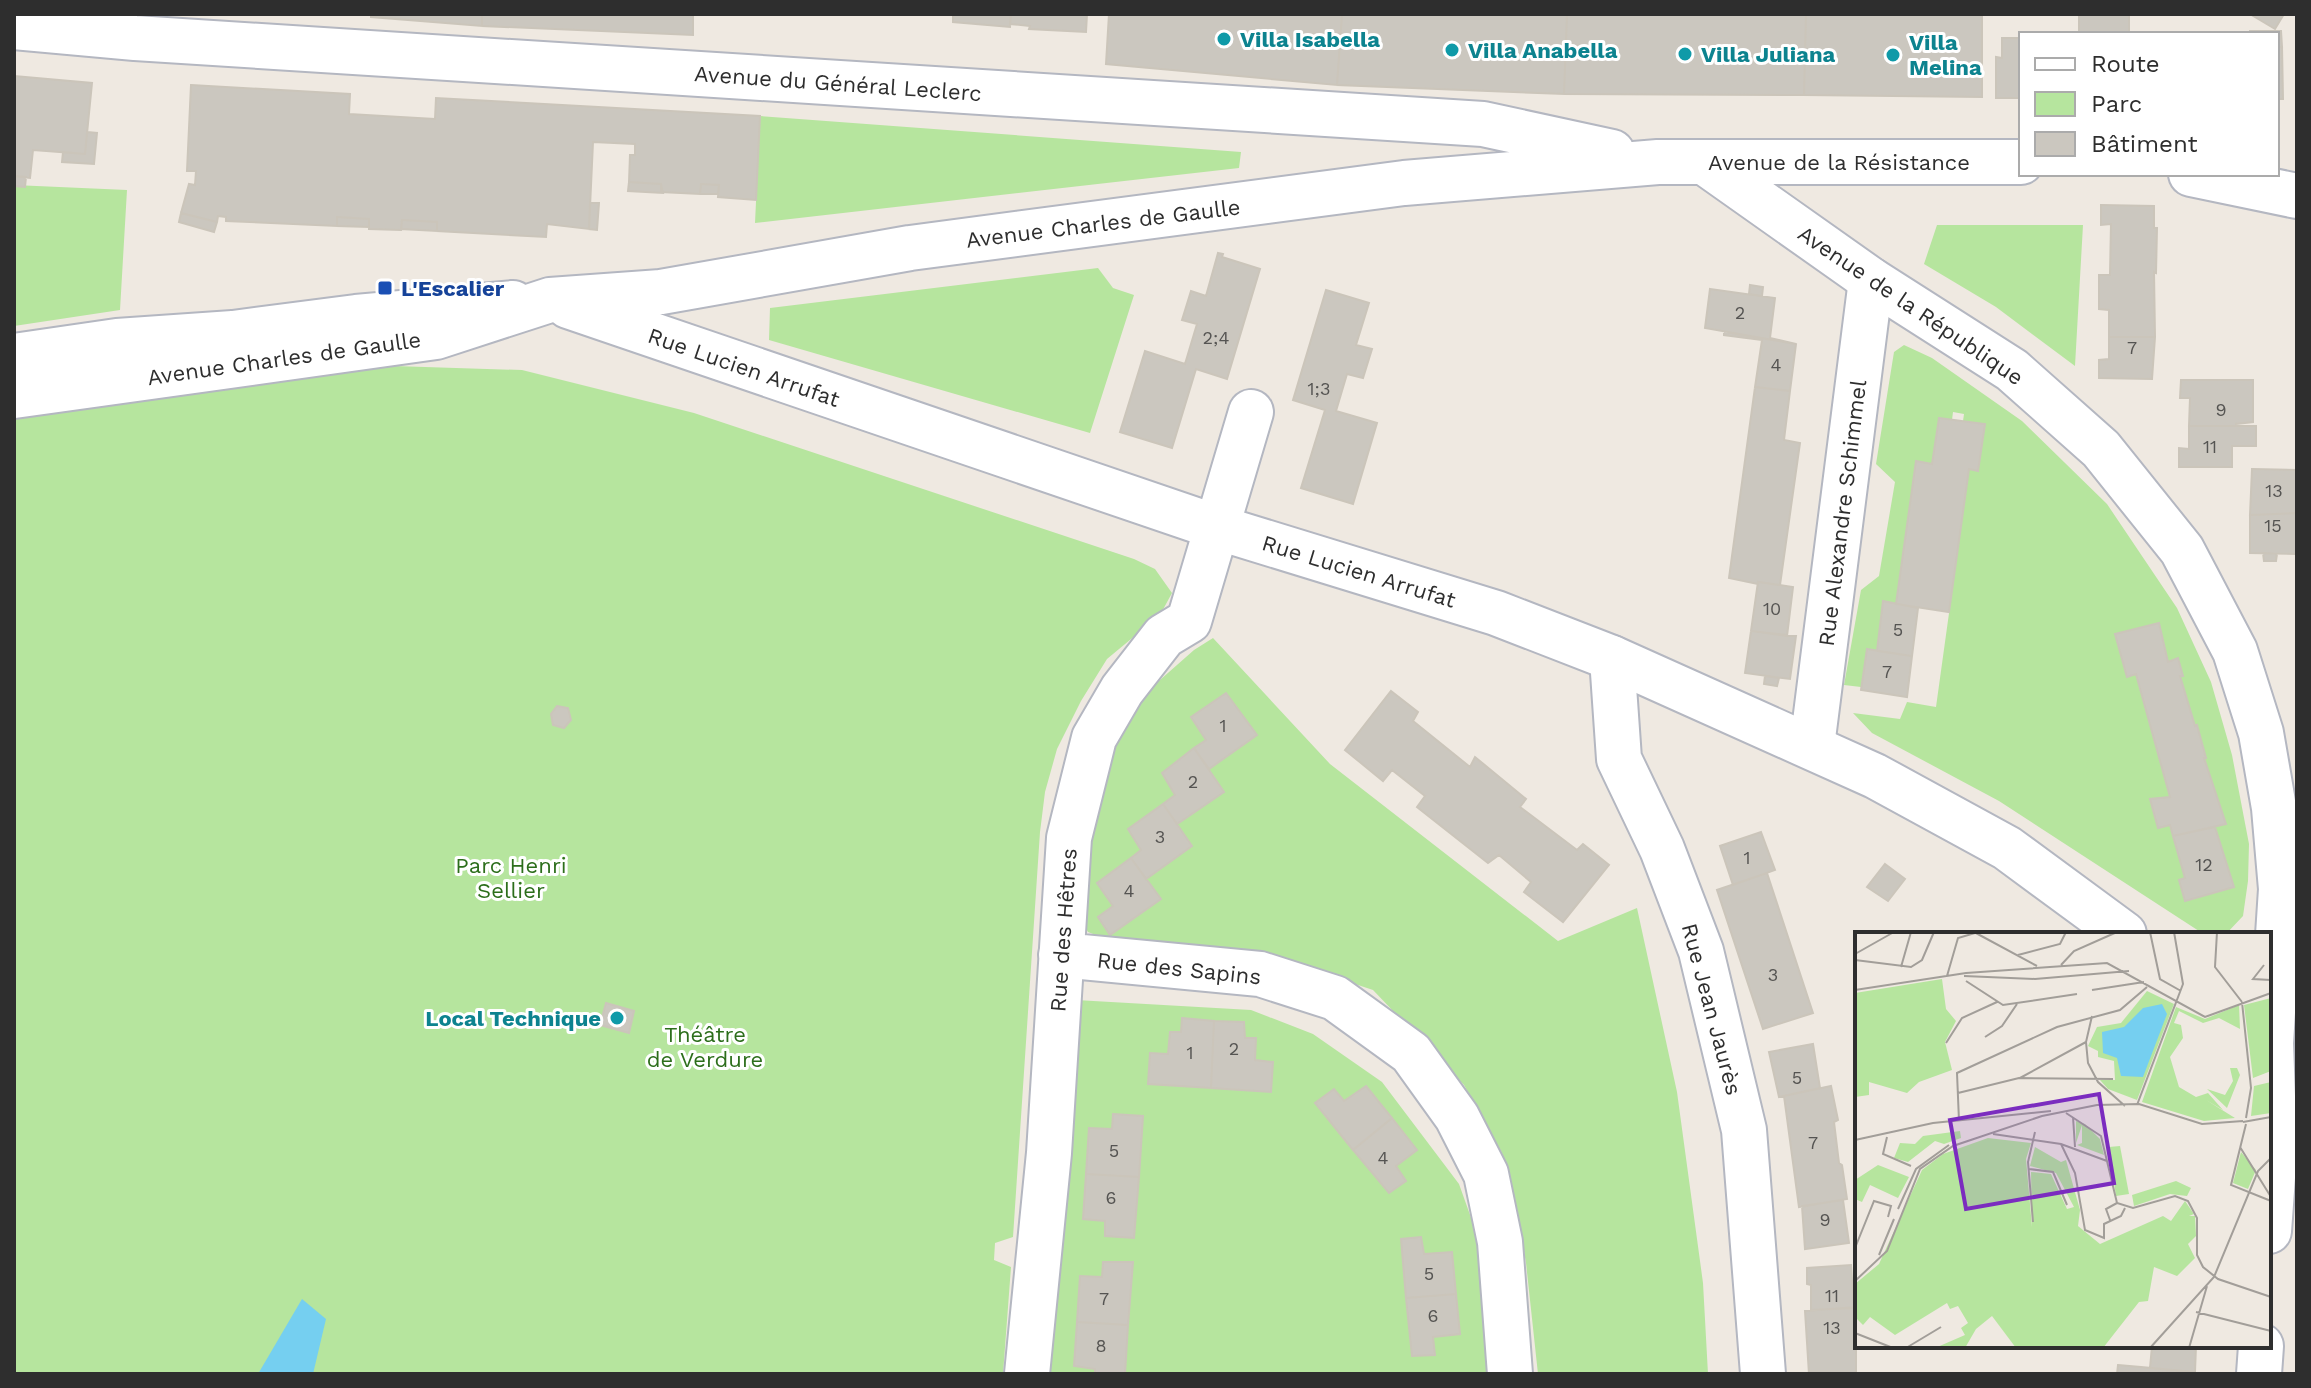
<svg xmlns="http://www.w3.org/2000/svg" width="2311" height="1388" font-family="'Work Sans',sans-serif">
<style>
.green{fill:#b6e59e}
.water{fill:#75cff0}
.building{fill:#cbc7bf;stroke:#cbc5ba;stroke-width:2}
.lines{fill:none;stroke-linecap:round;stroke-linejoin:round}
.street-casing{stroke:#b4b7c1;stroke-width:48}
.secondary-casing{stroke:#b4b7c1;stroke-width:48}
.street{stroke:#fff;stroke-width:44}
.secondary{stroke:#fff;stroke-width:44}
.culture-dot{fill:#0f9aa8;stroke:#fff;stroke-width:3}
.transit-dot{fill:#1a4fb4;stroke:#fff;stroke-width:3}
.labels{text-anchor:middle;stroke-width:6;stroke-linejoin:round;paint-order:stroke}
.number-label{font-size:18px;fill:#555452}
.culture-label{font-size:22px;font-weight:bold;fill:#0d838f;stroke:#fff;text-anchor:start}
.street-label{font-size:22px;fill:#2e2e2e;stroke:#fff}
.transit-label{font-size:22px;font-weight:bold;fill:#164399;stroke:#fff;text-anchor:start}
.park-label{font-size:22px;fill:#2c6e1b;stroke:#fff}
.inset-road{fill:none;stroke:#a29e99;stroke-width:2}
.view{fill:#7b2cbf;fill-opacity:0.15;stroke:#7b2cbf;stroke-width:4}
.inset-edge{fill:none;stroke:#2e2e2e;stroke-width:4}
</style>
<rect width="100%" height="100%" fill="#efe9e1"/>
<!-- green -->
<path class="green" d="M760 116 1241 152 1239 168 755 223Z
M14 185 127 190 120 310 14 326Z
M1937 225H2083L2075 366 1996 307 1924 264Z
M1098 268 1113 288 1134 295 1090 433 769 340 770 308Z
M1904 345 1932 358 2022 421 2107 504 2177 608 2211 682 2232 755 2249 844 2248 881 2243 916 2226 934 2202 933 1999 801 1872 733 1853 713 1900 719 1907 702 1936 707 1969 469 1978 470 1985 425 1963 421 1964 414 1953 412 1952 420 1939 419 1932 464 1916 462 1896 604 1877 651 1867 649 1861 687 1844 685 1861 590 1879 576 1895 482 1876 464 1894 352Z
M394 366 522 370 694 413 1134 559 1155 569 1172 593 1160 615 1107 659 1081 701 1057 749 1045 792 1040 832 1013 1237 995 1243 994 1260 1011 1267 1003 1374H14V413Z
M1213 638 1330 764 1558 941 1637 908 1677 1092 1703 1283 1708 1374H1538L1526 1263 1515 1198 1502 1153 1464 1085 1373 990 1295 964 1111 941 1088 932 1078 915 1079 862 1117 737 1152 687 1194 650Z
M1076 1000 1251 1010 1313 1034 1382 1082 1459 1184 1479 1240 1495 1374H1044Z"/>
<!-- water -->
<path class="water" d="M302 1299 326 1319 313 1374H258Z"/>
<!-- building -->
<path class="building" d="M371 14H482V26L371 17Z
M482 14H693V35L482 26Z
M953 14H1011L1010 27 953 22Z
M1011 14H1087L1086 32 1029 29 1030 26 1010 24Z
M1109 14H1342L1337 85 1106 64Z
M1342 14H1567L1564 94 1337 85Z
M1567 14H1806L1804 95 1564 94Z
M1806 14H1982V97L1804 95Z
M2079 14H2129V34H2079Z
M2250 14H2284L2275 29Z
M2250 31H2281L2282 47H2277V34H2250Z
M2002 38H2021V98H1996V57L2002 58Z
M2277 47H2282L2283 99H2277Z
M14 76 92 83 85 154 33 150 30 178 14 176Z
M191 85 350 94 349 114 435 119 436 98 760 116 756 200 718 197 719 185 701 184 700 194 661 192V184L629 182 630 155H635V144L593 142 589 229 547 224 546 237 437 231V222L402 220 401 230 369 229V219L337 217V226L226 221V217L218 216 217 222 181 213 189 184 195 185 196 171H187Z
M87 132 97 133 94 164 62 162 63 152 85 154Z
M14 176 26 177 25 187 14 186Z
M629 182 661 184 663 193 628 191Z
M701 184 719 185 718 194H700Z
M590 203H599L597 230 589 229Z
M2101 205 2154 206V228H2157L2156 273 2154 272 2155 337H2109V310L2099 309V275H2110L2111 224 2101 225Z
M181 213 217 222 214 232 179 222Z
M337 217 369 219V227L337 226Z
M402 220 437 222V231L401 229Z
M1218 253 1223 254 1222 257 1260 269 1227 379 1196 369 1172 448 1120 432 1145 351 1185 364 1197 324 1182 320 1191 291 1206 296Z
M1750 285 1763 287 1762 296 1749 294Z
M1710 289 1775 298 1770 338 1796 344 1705 328Z
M1326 290 1369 303 1356 345 1372 349 1363 378 1347 374 1336 411 1377 423 1353 504 1301 488 1325 410 1293 400Z
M1724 332 1796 344 1790 391 1755 387 1762 340 1724 335Z
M2109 337H2155L2152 379 2099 378V360L2109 359Z
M2181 380H2253V422L2236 424V426H2189L2190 398H2180Z
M1755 387 1790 391 1784 440 1800 443 1780 585 1758 582V584L1729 578Z
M1939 418 1985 424 1978 471 1969 469 1949 612 1896 604 1916 461 1932 464Z
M2189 426H2256V446H2232V467H2179V448L2189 449Z
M2252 469 2297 470V513L2250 515Z
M2297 513 2296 554 2250 553V515Z
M2263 553 2277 554 2276 561H2264Z
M1758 582 1793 587 1787 636 1751 631Z
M1883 601 1918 608 1912 656 1877 651Z
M2159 623 2168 662 2178 658 2183 676H2180L2195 726 2197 725 2206 758H2204L2226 824 2173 836 2170 825 2158 828 2150 799 2170 797 2136 674 2127 677 2115 634Z
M1751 631 1796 636 1790 679 1745 673Z
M1867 649 1912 656 1907 697 1861 690Z
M1765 676 1779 678 1777 686 1764 684Z
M1391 691 1418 712 1413 721 1470 767 1475 757 1526 799 1520 807 1577 850 1583 844 1609 865 1563 922 1524 892 1531 882 1499 855 1488 863 1417 807 1425 796 1392 770 1383 781 1345 750Z
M1226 693 1257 735 1209 769 1194 748 1206 740 1191 717Z
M557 706 568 708 571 720 564 728 553 725 551 714Z
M1194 748 1224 792 1177 824 1163 804 1175 795 1162 773Z
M1163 804 1192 846 1146 879 1131 858 1141 850 1128 829Z
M2215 827 2234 887 2185 901 2179 880 2185 878 2173 836Z
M1761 832 1775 870 1733 885 1720 846Z
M1131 858 1161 899 1110 935 1098 917 1113 906 1097 883Z
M1885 864 1905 879 1888 901 1867 887Z
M1767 873 1813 1013 1763 1029 1717 890Z
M606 1003 634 1011 629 1033 600 1025Z
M1182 1018 1214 1021 1211 1088 1148 1084 1150 1053 1168 1054 1170 1032H1181Z
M1214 1021 1244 1022 1245 1038H1256L1255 1060 1273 1062 1271 1092 1211 1088Z
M1813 1044 1820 1088 1779 1097 1769 1052Z
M1366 1086 1392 1118 1353 1150 1315 1103 1334 1089 1344 1101Z
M1831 1086 1838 1120 1834 1122 1839 1163 1842 1165 1847 1199 1799 1207 1784 1096Z
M1113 1114 1143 1116 1139 1177 1086 1174 1089 1128 1112 1129Z
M1392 1118 1417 1150 1396 1166 1406 1181 1389 1193 1353 1150Z
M1086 1174 1139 1177 1134 1238 1105 1236V1221L1083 1219Z
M1843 1200 1849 1243 1805 1249 1802 1206Z
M1421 1237 1424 1254 1452 1252 1456 1294 1406 1298 1401 1239Z
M1103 1262H1133L1128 1325 1077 1322 1080 1276 1102 1277Z
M1851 1265 1854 1308 1811 1310V1285L1807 1284V1268Z
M1456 1294 1460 1334 1433 1337 1435 1355 1412 1356 1406 1298Z
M1857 1307 1859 1346 1856 1347V1374H1809L1805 1311Z
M1077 1322 1128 1325 1125 1374H1095V1369L1074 1366Z
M2152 1346H2196L2195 1372 2150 1368Z
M2118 1365 2141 1367 2195 1372 2117 1374Z"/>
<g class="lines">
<defs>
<path id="street" d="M14 356 117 341 233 333 356 317 513 303
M1612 658 1619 759 1662 849 1701 951 1744 1130 1763 1374
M1812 746 1871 280
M1061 955 1260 974 1335 998 1411 1053 1457 1117 1486 1174 1500 1242 1510 1374
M1027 1374 1049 1153 1069 838 1094 738 1122 690 1164 636 1189 621 1251 412"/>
<path id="secondary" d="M14 27 135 38 1483 124 1612 152
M1704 162 1871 280 2012 370 2101 449 2182 550 2235 651 2261 733 2274 808 2281 889 2271 1043 2275 1150 2269 1231
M2191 174 2297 196
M568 306 1216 527 1496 613 1612 658 1875 776 2007 848 2124 934
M14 396 436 337 550 300 661 292 910 248 1404 183 1658 162H2021
M2259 1374 2261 1346"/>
</defs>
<!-- street casing -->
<use href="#street" class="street-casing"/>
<!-- secondary casing -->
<use href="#secondary" class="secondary-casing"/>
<!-- street -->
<use href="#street" class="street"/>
<!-- secondary -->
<use href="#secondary" class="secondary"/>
</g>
<!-- markers -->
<g class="culture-dot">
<circle cx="1224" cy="39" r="8"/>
<circle cx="1452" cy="50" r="8"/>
<circle cx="1685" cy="54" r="8"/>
<circle cx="1893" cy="55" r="8"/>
<circle cx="617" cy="1018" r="8"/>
</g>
<rect class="transit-dot" x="377" y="280" width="16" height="16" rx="4"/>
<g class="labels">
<!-- number labels -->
<g class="number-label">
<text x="1740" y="319">2</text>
<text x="1216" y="344">2;4</text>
<text x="2132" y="354">7</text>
<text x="1776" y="371">4</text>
<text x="1319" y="395">1;3</text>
<text x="2221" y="416">9</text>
<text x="2210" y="453">11</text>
<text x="2274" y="497">13</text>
<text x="2273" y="532">15</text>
<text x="1772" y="615">10</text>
<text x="1898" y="636">5</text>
<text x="1887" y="678">7</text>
<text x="1223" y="732">1</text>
<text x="1193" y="788">2</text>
<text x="1160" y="843">3</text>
<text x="1747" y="864">1</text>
<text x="2204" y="871">12</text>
<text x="1129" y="897">4</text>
<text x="1773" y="981">3</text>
<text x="1234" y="1055">2</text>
<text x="1190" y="1059">1</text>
<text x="1797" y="1084">5</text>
<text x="1813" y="1149">7</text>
<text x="1114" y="1157">5</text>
<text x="1383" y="1164">4</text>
<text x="1111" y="1204">6</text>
<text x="1825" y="1226">9</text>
<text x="1429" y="1280">5</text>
<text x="1832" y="1302">11</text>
<text x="1104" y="1305">7</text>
<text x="1433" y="1322">6</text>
<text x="1832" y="1334">13</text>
<text x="1101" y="1352">8</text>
</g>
<!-- culture labels -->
<g class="culture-label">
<text x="1240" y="47">Villa Isabella</text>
<text x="1909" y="50">Villa<tspan x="1909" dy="25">Melina</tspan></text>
<text x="1468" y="58">Villa Anabella</text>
<text x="1701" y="62">Villa Juliana</text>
<text x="601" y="1026" text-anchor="end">Local Technique</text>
</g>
<!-- street labels -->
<g class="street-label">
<text transform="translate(838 83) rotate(4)" y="8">Avenue du Général Leclerc</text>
<text x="1839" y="170">Avenue de la Résistance</text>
<text transform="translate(1103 223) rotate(-7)" y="8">Avenue Charles de Gaulle</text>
<text transform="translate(1911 305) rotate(34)" y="8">Avenue de la République</text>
<text transform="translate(284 358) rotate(-8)" y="8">Avenue Charles de Gaulle</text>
<text transform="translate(744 367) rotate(19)" y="8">Rue Lucien Arrufat</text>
<text transform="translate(1842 513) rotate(-83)" y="8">Rue Alexandre Schimmel</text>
<text transform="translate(1359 571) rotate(17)" y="8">Rue Lucien Arrufat</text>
<text transform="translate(1063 930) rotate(-86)" y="8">Rue des Hêtres</text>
<text transform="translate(1179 968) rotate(6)" y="8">Rue des Sapins</text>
<text transform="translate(1712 1009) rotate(75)" y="8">Rue Jean Jaurès</text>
</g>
<!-- transit labels -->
<g class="transit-label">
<text x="401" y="296">L'Escalier</text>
</g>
<!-- park labels -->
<g class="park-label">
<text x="511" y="873">Parc Henri<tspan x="511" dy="25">Sellier</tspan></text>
<text x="705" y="1042">Théâtre<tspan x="705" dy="25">de Verdure</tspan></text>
</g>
</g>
<!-- overview -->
<g transform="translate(1855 932)">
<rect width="416" height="416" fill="#efe9e1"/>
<path d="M87 47 91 77 101 89 90 110 97 138 64 150 52 161 14 150V163L0 165V61ZM292 59 319 72 282 168 253 157 245 148H260L259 129 243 125V119L233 114 242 95 266 91ZM416 66V139L398 146 389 73ZM384 73 385 97 364 86 348 91 324 79 319 91 326 93 328 106 315 125 324 155 341 165 353 161 368 178 351 168 380 186 349 189 287 170 321 75 350 87ZM375 136H382L385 143 372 176 352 157 370 163 378 149ZM416 150V181L396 184 399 154ZM221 189 230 192 245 207 249 223 222 213 227 211V193L221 211ZM105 199 106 206 89 212 80 209 53 230 39 226 45 211 60 212 68 204ZM133 206 176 211 171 227 177 295 176 240 196 242 212 277 219 275 201 241 175 234 180 215 206 230 211 228 225 278 223 294 245 312 308 284 316 289 330 269 339 282 334 284H340L341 304 333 312 340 326 322 344 299 335 293 369 284 370 248 416H161L137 384 121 397 110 416H80L110 403 106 396 113 391 103 374 95 377 92 371 40 403 15 385 8 393 0 385V352L24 332 67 238 88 222ZM265 214 274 262 261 264 254 215ZM386 220 401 238 393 257 378 251ZM23 233 54 245 43 266 15 253 7 270 0 267V248ZM321 249 336 256 332 264 315 262 279 274 277 263Z" fill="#b6e59e"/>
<path d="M307 72 312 82 288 145 266 144 262 126 248 121 247 100 269 95 288 76Z" fill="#75cff0"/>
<path class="inset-road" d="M119 0 182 34M295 0 305 47 326 59M362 0 360 35 387 70M0 22 39 0M163 23 205 12 211 0M0 28 56 35 67 28 79 0M206 33 219 19 262 0M409 33 398 47 416 48M46 35 56 0M92 44 103 6 120 1M109 44 180 47 274 39M111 49 148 73 222 62M0 58 111 41 252 31 350 85 416 61M237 58 289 50M387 70 396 156 391 186M237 84 231 110 233 131 243 150 270 174M130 105 147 94 162 72M91 111 107 86 142 70M165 146 231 110M103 161 164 146 258 147M282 173 328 52 319 0M211 181 246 204 262 271 278 276 320 264 333 269 342 286V323L348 335 363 347 416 365M218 185 220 215M104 189 102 141 202 95 265 78 292 55M388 190 416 185M391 192 376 253 416 269M138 202 206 212 252 229M32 205 28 222 56 234M0 208 78 191 196 179M206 212 220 241 230 298 249 306V292L266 284 270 276M385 215 416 265M174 237 198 240 212 273M43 277 61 237 94 213M255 288 251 277 262 271M178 290 173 230 180 200M0 316 19 269 36 274 33 285M24 323 39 287M0 349 32 319 65 237 98 214 187 184 242 173 284 172 347 192 388 189M341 380 416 399M0 401 38 416M51 416 86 395M295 416 359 345 403 239 416 226M334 416 352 354"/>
<path class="view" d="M244 162 259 251 111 277 95 188Z"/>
<rect width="416" height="416" class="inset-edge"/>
</g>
<!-- border -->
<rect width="2311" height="1388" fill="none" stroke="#2e2e2e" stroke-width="32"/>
<!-- legend -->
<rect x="2019" y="32" width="260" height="144" fill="#ffffff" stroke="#ababab" stroke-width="2"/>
<rect x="2035" y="58" width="40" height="12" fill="#ffffff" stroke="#ababab" stroke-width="2"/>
<text x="2091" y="72" font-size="24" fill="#2e2e2e">Route</text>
<rect x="2035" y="92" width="40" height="24" fill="#b6e59e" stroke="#ababab" stroke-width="2"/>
<text x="2091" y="112" font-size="24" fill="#2e2e2e">Parc</text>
<rect x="2035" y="132" width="40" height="24" fill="#cbc7bf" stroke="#ababab" stroke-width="2"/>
<text x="2091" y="152" font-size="24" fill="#2e2e2e">Bâtiment</text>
</svg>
